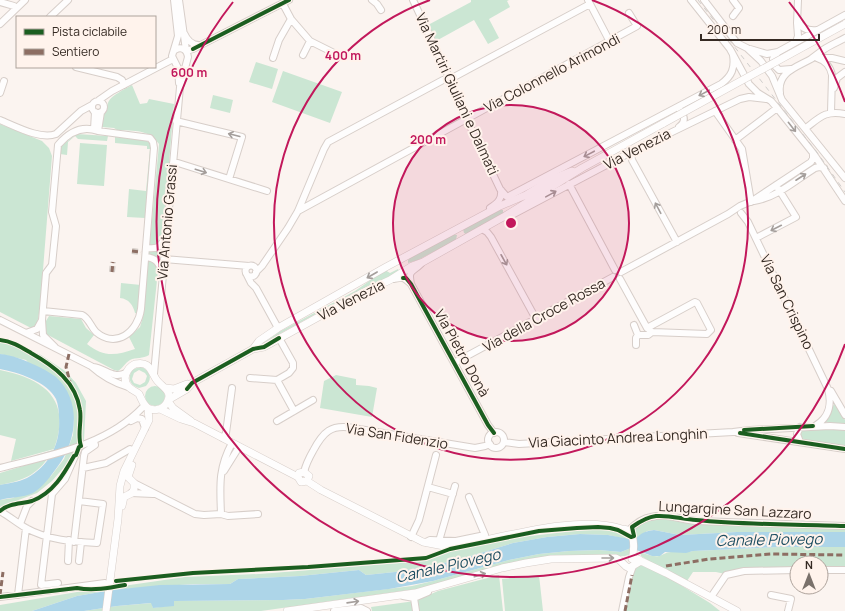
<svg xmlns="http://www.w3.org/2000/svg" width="845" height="611" font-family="Manrope,sans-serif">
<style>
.green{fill:#cbe6d3;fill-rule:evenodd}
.water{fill:#add5e8}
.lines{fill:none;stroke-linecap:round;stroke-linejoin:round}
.minor-tunnel{stroke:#d3ccc7;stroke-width:6;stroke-dasharray:6 3;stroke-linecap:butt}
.minor-casing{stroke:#d7cec9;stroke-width:8}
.major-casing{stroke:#d7cec9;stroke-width:8}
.minor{stroke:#fefdfd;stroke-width:6}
.major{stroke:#fefdfd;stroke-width:7}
.rail{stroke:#d0cecc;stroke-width:1;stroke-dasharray:5 5;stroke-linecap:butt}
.major-bridge-casing{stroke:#d7cec9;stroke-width:8;stroke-linecap:butt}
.major-bridge{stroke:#fefdfd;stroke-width:7}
.quiet{stroke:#8d6e63;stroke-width:3;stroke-dasharray:6 3;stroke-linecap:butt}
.cycleway-casing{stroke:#fff3ec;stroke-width:6}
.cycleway{stroke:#1b5e20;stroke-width:4}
.oneway{stroke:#a49e9b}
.ring{fill:none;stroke:#c2185b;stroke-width:2}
.labels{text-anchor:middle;stroke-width:4;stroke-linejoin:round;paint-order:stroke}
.street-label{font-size:14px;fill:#352a23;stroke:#fff3ec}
.water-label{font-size:15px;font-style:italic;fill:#1c4d61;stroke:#fff3ec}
.centre{fill:#c2185b;stroke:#fff3ec;stroke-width:2}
.ring-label{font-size:12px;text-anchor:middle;font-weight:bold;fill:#c2185b;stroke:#fff3ec;stroke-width:4;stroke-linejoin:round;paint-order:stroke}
</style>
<rect width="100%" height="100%" fill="#fbf4f0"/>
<!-- green -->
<path class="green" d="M471 0H509L507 1 510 7 489 19 499 38 488 44 474 20 436 41 428 25 471 2Z
M256 62 278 69 272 89 249 82Z
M283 71 342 92 330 123 272 102Z
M132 85 140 104 147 103 149 99 174 104 167 187 149 355C143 359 136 357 130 360 125 363 123 368 118 371L114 370 46 334V321L49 316 81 319 86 328 94 335 87 344C103 357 115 356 135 349L129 337 140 327 143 317 159 144C149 129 134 131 117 130L114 128 102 127 103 115C107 111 106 108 108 103 110 96 125 89 132 85Z
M213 95 233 100 230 113 210 108Z
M0 124 42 141 49 148 52 156 40 308 37 324 34 328H31L0 312Z
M77 134 108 136 107 141 78 139 75 136 68 142 67 155 60 154 61 146Z
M115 137 145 140 150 143 151 147 145 218 127 217 129 189 146 191 150 149H147V146L115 143Z
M80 143 107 145 104 186 77 184Z
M500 210H503V213L466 234 464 233 463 229Z
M453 234 457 235 456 240 418 260 408 263V260L410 258Z
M398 269 399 271 378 283 352 294 263 343 279 332 355 291 385 270 390 273Z
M121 283 141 285 139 314 135 313C133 305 129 299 120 298Z
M0 339 41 355 65 371 76 383 86 401 84 440 65 466 52 481 37 493 0 507V500L13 498 51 476 64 459 73 435 74 420 26 360 0 354Z
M141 367C150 370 153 379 146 386L139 388C129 385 127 377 133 369ZM139 370 145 373 147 376 145 382 140 385 134 383 132 379 134 373Z
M0 370C45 379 72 400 54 449L11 461 16 439 0 435Z
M336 375 356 379V385L369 386 377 388 372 417 320 408 324 381Z
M145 396a10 10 0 1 1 20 0a10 10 0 1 1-20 0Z
M834 404 836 405 845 420V424L823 422 830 413Z
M801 429H845V447L802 440 799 434Z
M53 450C39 474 26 480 0 485V473L23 466 36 455Z
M649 518C670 519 690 523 710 525L845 528V532H737L680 535 654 530 647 531 635 541 608 535 580 534 547 537 513 543 458 560 429 566 395 572 366 575 359 570 300 576 238 579 230 584H193L112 590 77 596 32 611H0V605L77 592 102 590 109 588 185 577 259 574 426 561 452 551 521 537 601 528 624 534Z
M779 547H845V571H821V563H797V571L725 574 716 572H693L685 584 641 556 640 552C646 554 652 557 659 556 663 555 666 552 671 552 678 551 685 553 693 551Z
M631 548V554L625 556 563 557 438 586 261 611H84L117 606 152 603 153 608 174 605V601L283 600 305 599 412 586 433 581 509 560 539 554 569 551 599 550 621 552Z
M640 565 656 570 710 603 720 611H626L633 571Z
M499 575 503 611H367H372L371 607 415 601 438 591Z
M539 575 543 611H505L502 579Z"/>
<!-- water -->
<path class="water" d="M0 354C12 355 24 360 35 365 42 368 49 372 56 377 82 401 77 440 58 466 51 476 43 487 33 493 23 498 10 497 0 500V485C9 483 19 482 27 478 50 465 61 443 59 417 59 411 58 404 56 399 48 382 17 372 0 369Z
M654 530 680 535 737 532H845V547H779L693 551 686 553 665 552 660 556H652L631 548 621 552 599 550 569 551 539 554 509 560 433 581 389 589 305 599 283 600 174 601V606L153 608 151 603 117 606 84 611H32L77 596 112 590 160 585 230 584 238 579 300 576 359 570 366 575 395 572 429 566 458 560 513 543 547 537 580 534 608 535 635 540C640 533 646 531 654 530Z"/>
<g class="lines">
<!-- minor-tunnel -->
<path class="minor-tunnel" d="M132 251 141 252
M112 272 113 262"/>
<defs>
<path id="minor" d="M174 0 178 36 172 56 178 68 179 83
M179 0 186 50
M372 0 377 4 381 10
M413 0 448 75 449 82 500 189 507 197 721 84C732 76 735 68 733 55
M588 0 610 42
M691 0 730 49 749 84 758 93 771 101 777 108 813 153 845 201
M704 0 737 43 747 48 761 61 772 76 782 100 845 178
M733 0 739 8 733 16
M0 2 14 6 16 8
M283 4 291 19 310 41 336 54
M50 17 68 0
M798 20C801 29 808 31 817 30
M0 24 25 0
M184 33C187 40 193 46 201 45
M796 42 798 36 797 23 798 0
M750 49 767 54 778 52 845 15
M186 51 193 49 289 0
M778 52 773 59 775 66 779 70 791 69
M303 55 310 41
M273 58 279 40 291 19
M817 58C826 61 830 66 832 75L831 112
M818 58H832L845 61
M76 67 117 77 122 80 124 85
M834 88 837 78 845 72
M0 93 4 81
M780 93C777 72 797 67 811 59 815 56 819 53 823 50 830 45 838 42 845 38
M99 100 112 91 173 59
M92 107a6 6 0 1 1 12 0a6 6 0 1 1-12 0Z
M715 111 742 149 751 202
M0 120C15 126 40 140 56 134L81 111 92 105
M176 121 242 137 229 179
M679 127C686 122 685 117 680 110
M806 128C820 117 826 110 845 114
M94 129 95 112
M98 131 101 112
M735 140 777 108
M631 152 632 160 677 242
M173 163H178L267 191
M569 184 615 270
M754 201C776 198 796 180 815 168L819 167 824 168
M490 208C498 203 502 199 501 190
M298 211 637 26 629 13
M741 213 748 222 828 389C832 404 830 417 815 426
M510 216 631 152 740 99 749 97 766 99
M482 229 487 232 491 237 536 319
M756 238 796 217 776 185
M147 248C156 249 160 248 164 239
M146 257C156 258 159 263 162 272
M164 259 249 266
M245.5 271a5.5 5.5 0 1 1 11 0a5.5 5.5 0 1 1-11 0Z
M256 272 262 266 288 228 298 211 324 149 328 142 443 80 454 77 590 4
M621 272 728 214 740 206 752 201 811 162 813 158V153
M247 275 251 283 256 288 278 328
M394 279C404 277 403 277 411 284L488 425 494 433
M620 279 647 328
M411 284C408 269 412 273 421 264
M695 302 697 303 711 330 707 334 652 332 647 328Z
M43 311 82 315C89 318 90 326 96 332 116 349 138 332 141 309L154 148 153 142 150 138 98 131C82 125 69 132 58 145L52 212 56 226 54 245 52 265 46 273 42 320 43 335 55 347
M0 320 91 366C102 376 115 383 128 387
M634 325 638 335
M26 333 37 329 42 320
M279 338 293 363V368L289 373 277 380 294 411
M636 345V338L638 335H648L652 332
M454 363 613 277
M93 367C107 369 112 379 126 373
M154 374 180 87 188 57C187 49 181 46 175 50
M250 378 277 380
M831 391 845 415
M131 421 137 418 142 419 145 428
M277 421 313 400
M800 427 797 434 800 442
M488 440a8 8 0 1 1 16 0a8 8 0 1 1-16 0Z
M738 433 845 449
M223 438 226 433 232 388
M504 442 519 444 733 432 750 430 830 426 845 427
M0 468C50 455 106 446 143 407H146
M83 468 106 463 130 449 133 450
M224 471 239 447
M304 472C306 464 309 458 313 451 323 432 331 424 353 428L475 448 485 446 490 444
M134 483 195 514 204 515 221 514C220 486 218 469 232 443
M428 487 453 494
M131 493 153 494
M0 511C9 516 17 523 26 528 47 540 74 542 97 543L103 504 79 501
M221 514 228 516 258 514
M20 524 27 506 32 501
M628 531C634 525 643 518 651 517 667 513 682 520 697 521 746 523 796 524 845 526
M411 537 419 520 436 455
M439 541 455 486
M74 542 84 456 85 452 95 445 94 441
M426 542 430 540 456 541 485 535 469 497
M68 561 69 540
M79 561 81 542
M821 570H845
M58 583 41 585 52 494 65 479 79 447
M18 595 26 528
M771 595 791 599 788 611
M403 596 414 598 428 592
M0 597 105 583
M711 597 726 575 744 571 797 570
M414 598 416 611
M334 611 361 608 367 611
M622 611 629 577 633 566"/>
<path id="major" d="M253 349 259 341 278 328 386 267 500 206 526 195 550 180 572 171
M135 364C149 361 150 369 156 379 161 387 175 391 166 404 161 411 150 412 145 405 142 402 141 398 139 394 136 391 131 390 129 387 121 379 127 368 135 364Z
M166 388 174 389 187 384
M168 400 187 389 192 383 253 349 264 347 360 294 390 280 412 266 423 262 505 216 582 168 664 123
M168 401 173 408 191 421
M160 409 181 419 194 423 298 477 301 482 307 481
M298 477 299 473 304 472 309 476 307 481
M307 481 321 490 423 542 444 546H456C502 538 577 514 622 529 624 529 628 530 630 532 635 538 634 552 632 559
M122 506 124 497 132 493 134 489V483L128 477 132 465
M638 559 641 561 666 573 737 611
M106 611 118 519 120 486 124 471 149 420 148 409
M287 611 415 593 502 568 526 563 551 559 616 558C622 560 623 566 629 568L641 561"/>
</defs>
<!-- minor casing -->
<use href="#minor" class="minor-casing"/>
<!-- major casing -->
<use href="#major" class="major-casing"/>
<!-- minor -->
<use href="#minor" class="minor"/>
<!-- major -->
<use href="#major" class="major"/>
<!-- rail -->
<path class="rail" d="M698 0 819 155 845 192"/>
<defs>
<path id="major-bridge" d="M664 123 845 24"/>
</defs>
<!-- major-bridge casing -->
<use href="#major-bridge" class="major-bridge-casing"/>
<!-- major-bridge -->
<use href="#major-bridge" class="major-bridge"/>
<!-- quiet -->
<path class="quiet" d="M132 251 141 252
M112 272 113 262
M69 354 66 367 70 382
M666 566 709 559 771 554 845 555
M0 595 3 572
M625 611 632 575"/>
<defs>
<path id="cycleway" d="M193 49 289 0
M403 278H406L411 284 488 425 494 433
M0 340C12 341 21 347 31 353 54 366 76 382 80 410 82 422 77 435 81 446L79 447 76 455 74 456C64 474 53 493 32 501 21 504 9 503 0 511
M187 389 192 383 253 349 264 347 279 338
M744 430 813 426
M740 433 845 449
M116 581 193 573 308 567 426 558 450 549 539 531 577 528 598 527 610 528 618 530 631 537 634 536 632 527C639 522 647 517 656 516 670 515 682 519 696 520 745 525 795 524 845 526
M0 597 77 588C93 591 109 588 125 585"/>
</defs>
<!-- cycleway casing -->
<use href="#cycleway" class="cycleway-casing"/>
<!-- cycleway -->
<use href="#cycleway" class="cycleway"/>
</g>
<!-- one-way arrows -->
<defs><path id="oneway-shaft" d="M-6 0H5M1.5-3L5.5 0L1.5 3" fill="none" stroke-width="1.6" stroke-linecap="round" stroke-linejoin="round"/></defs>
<g class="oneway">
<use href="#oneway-shaft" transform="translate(704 93) rotate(152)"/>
<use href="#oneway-shaft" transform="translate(792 127) rotate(52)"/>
<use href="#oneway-shaft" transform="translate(234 135) rotate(-166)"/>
<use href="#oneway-shaft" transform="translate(589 154) rotate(152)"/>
<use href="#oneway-shaft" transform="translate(201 171) rotate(18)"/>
<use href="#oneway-shaft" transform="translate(801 177) rotate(-33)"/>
<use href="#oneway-shaft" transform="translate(551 194) rotate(-29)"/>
<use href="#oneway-shaft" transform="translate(658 208) rotate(-118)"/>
<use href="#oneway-shaft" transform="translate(776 228) rotate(153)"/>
<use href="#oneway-shaft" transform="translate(504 260) rotate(61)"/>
<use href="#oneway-shaft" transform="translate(372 275) rotate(150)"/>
<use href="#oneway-shaft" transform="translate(608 558)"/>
<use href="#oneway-shaft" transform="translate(480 575) rotate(-17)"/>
<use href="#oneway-shaft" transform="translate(353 602) rotate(-8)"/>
</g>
<!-- distance rings -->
<circle cx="511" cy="223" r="118" fill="#c2185b" fill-opacity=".12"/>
<g class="ring">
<circle cx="511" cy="223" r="118"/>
<path d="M592 0A237 237 0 1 1 430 0"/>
<path d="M845 344A355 355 0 1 1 233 2M789 2A355 355 0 0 1 845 102"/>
</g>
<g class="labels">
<!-- street labels -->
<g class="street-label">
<text transform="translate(552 73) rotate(-28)" y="5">Via Colonnello Arimondi</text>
<text transform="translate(457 94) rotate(65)" y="5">Via Martiri Giuliani e Dalmati</text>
<text transform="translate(637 149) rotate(-27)" y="5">Via Venezia</text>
<text transform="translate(167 222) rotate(-85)" y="5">Via Antonio Grassi</text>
<text transform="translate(351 300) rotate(-27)" y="5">Via Venezia</text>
<text transform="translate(787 302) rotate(64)" y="5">Via San Crispino</text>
<text transform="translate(544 315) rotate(-29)" y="5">Via della Croce Rossa</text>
<text transform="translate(462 353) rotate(61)" y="5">Via Pietro Donà</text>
<text transform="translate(397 436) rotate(9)" y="5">Via San Fidenzio</text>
<text transform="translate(618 438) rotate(-3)" y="5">Via Giacinto Andrea Longhin</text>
<text transform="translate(735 510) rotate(3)" y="5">Lungargine San Lazzaro</text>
</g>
<!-- water labels -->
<g class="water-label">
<text transform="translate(769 540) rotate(-1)" y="5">Canale Piovego</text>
<text transform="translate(448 566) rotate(-13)" y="5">Canale Piovego</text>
</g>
</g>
<circle cx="511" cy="223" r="6" class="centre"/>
<g class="ring-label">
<text x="343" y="60">400 m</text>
<text x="189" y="77">600 m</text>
<text x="428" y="144">200 m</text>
</g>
<!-- legend -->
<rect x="16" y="16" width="140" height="52" fill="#fff3ec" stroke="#aea39c"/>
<rect x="24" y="29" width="20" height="6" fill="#1b5e20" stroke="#aea39c"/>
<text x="52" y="36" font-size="12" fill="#352a23">Pista ciclabile</text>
<rect x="24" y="49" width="20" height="6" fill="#8d6e63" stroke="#aea39c"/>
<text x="52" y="56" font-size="12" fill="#352a23">Sentiero</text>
<!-- north arrow -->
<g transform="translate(809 575)"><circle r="19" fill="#fff3ec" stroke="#aea39c"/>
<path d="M0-3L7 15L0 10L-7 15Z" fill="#7a716b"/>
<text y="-6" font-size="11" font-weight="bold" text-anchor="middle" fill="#352a23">N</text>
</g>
<!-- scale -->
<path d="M701 34v6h118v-6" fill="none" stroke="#352a23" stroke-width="2"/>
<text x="707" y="34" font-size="12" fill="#352a23" stroke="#fff3ec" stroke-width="3" paint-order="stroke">200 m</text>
</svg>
